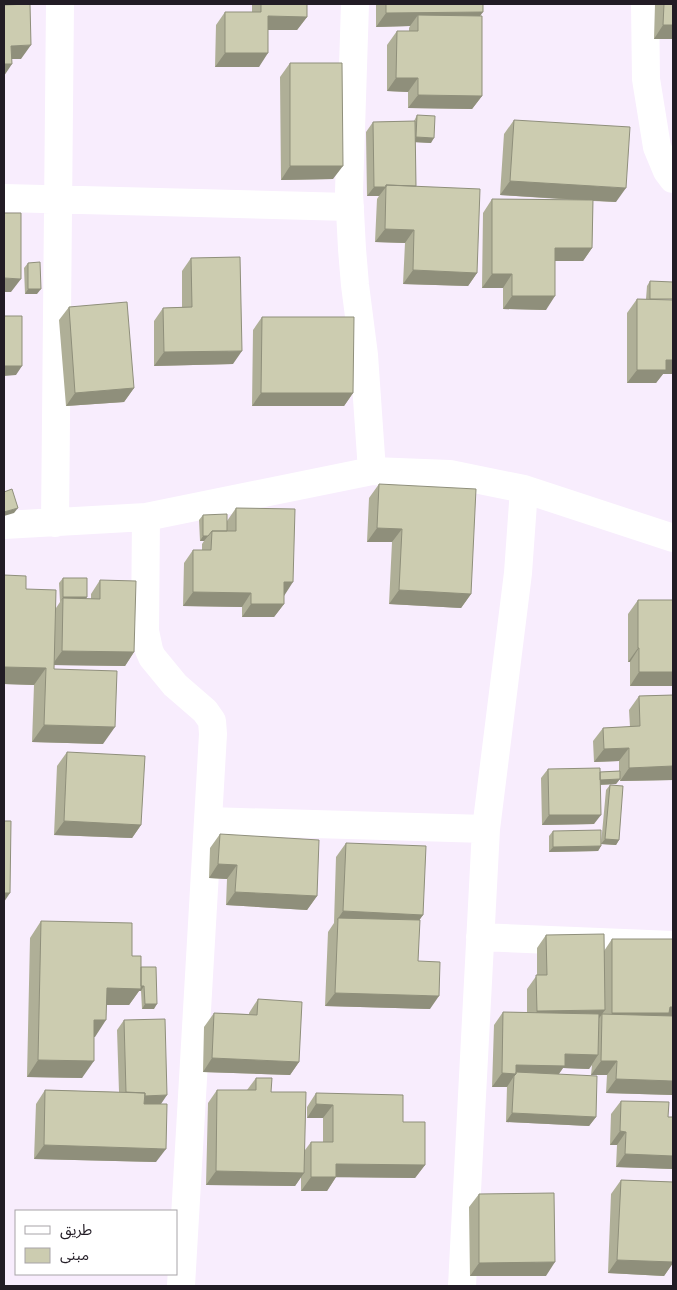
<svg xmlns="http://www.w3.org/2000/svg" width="677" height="1290" font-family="'Noto Sans','Noto Sans Arabic',sans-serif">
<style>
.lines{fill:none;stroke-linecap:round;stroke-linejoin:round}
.minor{stroke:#fff;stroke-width:28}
.wall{fill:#afaf97}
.shaded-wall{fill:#8f8f7b}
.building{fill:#ccccb0;stroke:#8f8f7b}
</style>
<rect width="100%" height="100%" fill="#f8edfd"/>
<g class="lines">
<!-- minor -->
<path class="minor" d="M355 4 349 192 352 249 355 285 364 355 372 471
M645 4 646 79 657 147 667 171 673 179
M4 198 350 207
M146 517 145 631 149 650 152 657 175 685 205 711 212 721 213 734 181 1286
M55 523 60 4
M4 525 146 517 372 471 450 474 524 489 673 538
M208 821 486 829
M480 937 673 945
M462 1286 486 829 518 573 524 489"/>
</g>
<!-- wall -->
<path class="wall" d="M252 4H307V17L297 30H268L259 67H215L216 25 225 12H252Z
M376 4H483L480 16 482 96 472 109 408 108V92L387 91V45L397 31H409V28L410 26 376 27Z
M655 4H673V39H654Z
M290 63 333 179 281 180 280 77Z
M417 115 431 143 415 142 416 186 477 273 468 286 403 284 405 243 375 242 377 199 379 196H367L366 132 373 122 414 121Z
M514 120 616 202 593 201 592 248 583 261H555L546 310 503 309V288H482L483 213 492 199 574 200 500 195 504 134Z
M191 258 233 364 154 366V321L163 308 182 307V271Z
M28 263 37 294H25L24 268Z
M650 281 663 374 656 383H627V313L637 299H646L647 286Z
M69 307 134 388 124 402 66 406 59 320Z
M262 317 353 393 344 406H252L253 330Z
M379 484 471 594 461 608 389 604 392 542H367L369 498Z
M236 508 284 596V604L274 617H242V607L183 606 184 563 193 550H202V544L204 541H200L199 520 203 515 227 521Z
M4 575 56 608 60 602 59 583 63 578 86 599H91V594L100 580 134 652 125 666 54 665V669L103 744 32 742 34 685 4 684Z
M638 600 673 686H630V662H628V614Z
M673 695V780L620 781V779L616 784 600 785 594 824 542 825 541 778 548 769 600 772 619 771V761L594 762 593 741 603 728 630 727 629 710 639 696Z
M67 752 141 825 132 838 54 835 57 766Z
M610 785 619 840 616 845 601 844 606 790Z
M553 831 601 846 598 851 549 852V836Z
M220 834 317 896 307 910 226 905 227 879 209 878 210 848Z
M346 843 423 915 419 920 418 961 430 1009 325 1006 328 932 334 923 336 857Z
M41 921 141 967 154 1009H142L141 991H139L129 1005H107L94 1037 82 1078 27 1077 30 938Z
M546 935 604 951 612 939 673 1095 606 1093 607 1075H591L592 1065 589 1069 563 1068 559 1074 596 1117 589 1126 506 1122 507 1086V1087H492L494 1025 503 1012H527V989L537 975V948Z
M258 999 299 1062 290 1075 203 1072 204 1027 214 1013 249 1014V1013Z
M124 1020 161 1104 156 1162 34 1159 36 1104 45 1090 119 1092 117 1030Z
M256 1078 271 1092 305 1150 311 1142H323V1118H307V1107L316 1093 403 1122 425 1165 415 1178 336 1177 327 1191H301V1177L295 1186 206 1185 208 1103 217 1090H247Z
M621 1101 668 1117H673V1169L616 1167 617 1145H610L611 1114Z
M621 1180 673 1182V1263L664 1276 608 1273 611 1194Z
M479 1194 546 1276H470L469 1207Z"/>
<!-- shaded-wall -->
<path class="shaded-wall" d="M483 12 473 26 418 15 410 26 376 27 386 13Z
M268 16 307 17 297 30H259Z
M663 25H673V39H654Z
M31 45 21 59H4L11 46Z
M225 53H268L259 67H215Z
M4 64H12L4 76Z
M396 78H418L408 92 387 91Z
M418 95 482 96 472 109 408 108Z
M416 137 434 138 431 143 412 142Z
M290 166H343L333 179 281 180Z
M510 181 626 188 616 202 500 195Z
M374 187H386L379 196H367Z
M385 229 414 230 405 243 375 242Z
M555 248H592L583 261H546Z
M413 270 477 273 468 286 403 284Z
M492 274H512L503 288H482Z
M4 278 21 279 11 292H4Z
M28 289H41L37 294H25Z
M512 296H555L546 310 503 309Z
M242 351 233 364 154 366 164 352Z
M666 360H673V374H663L656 383H627L637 370Z
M4 366H22L16 375 4 376Z
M134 388 124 402 66 406 75 393Z
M261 393H353L344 406H252Z
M18 508 14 513 4 516V512Z
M377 528 402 529 392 542H367Z
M203 536H208L204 541H200Z
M284 582H293L284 596Z
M399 590 471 594 461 608 389 604Z
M193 592 251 593 242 607 183 606Z
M63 597H87L84 602 63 598 60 602Z
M251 604H284L274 617H242Z
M638 648H639L630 662H628Z
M62 651 134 652 125 666 52 665Z
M4 667 46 668 34 685 4 684Z
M639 672H673V686H630Z
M44 725 115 727 103 744 32 742Z
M629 748 619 761 594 762 604 749Z
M673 766V780L620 781 629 768Z
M620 779 616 784 595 785 598 780Z
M549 815H601L594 824 542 825Z
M64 821 141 825 132 838 54 835Z
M605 839 619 840 616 845 601 844Z
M601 846 598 851 549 852 553 847Z
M218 864 237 865 227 879 209 878Z
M235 892 317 896 307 910 226 905Z
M4 893H10L4 902Z
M343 911 423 915 413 929 337 920Z
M134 986H144L141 991H139L129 1005H95L107 988Z
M335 993 439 996 430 1009 325 1006Z
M145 1004H157L154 1009H142Z
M670 1007H673V1021L603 1027 612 1013Z
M605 1010 595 1024H527L537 1011Z
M94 1020H106L95 1037H83Z
M565 1054 598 1055 589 1069 563 1068 555 1079 514 1076 507 1087H492L502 1073 516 1065Z
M212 1058 299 1062 290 1075 203 1072Z
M38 1060 94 1061 82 1078 27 1077Z
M601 1061H617L607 1075H591Z
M616 1079 673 1081V1095L606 1093Z
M167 1095 161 1104 119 1106 126 1096Z
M316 1104 333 1105 323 1118H307Z
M512 1113 596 1117 589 1126 506 1122Z
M620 1131 626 1132 617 1145H610Z
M44 1145 166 1149 156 1162 34 1159Z
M625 1154 673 1156V1169L616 1167Z
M336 1164 425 1165 415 1178 327 1177Z
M216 1171 304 1173 295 1186 206 1185Z
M311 1177H336L327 1191H301Z
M617 1260 673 1262V1263L664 1276 608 1273Z
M555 1262 546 1276H470L479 1263Z"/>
<!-- building -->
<path class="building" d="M30 4 31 45 11 46 12 64H4V5Z
M261 4H307V17L268 16V53H225V12H261Z
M386 4H483V12L386 13Z
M664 4H673V25H663Z
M418 15 482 16V96L418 95V78H396L397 31H418Z
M290 63H342L343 166H290Z
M417 115 435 116 434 138 416 137Z
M514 120 630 127 626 188 510 181Z
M415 121 416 186 386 185V187H374L373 122Z
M386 185 480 189 477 273 413 270 414 230 385 229Z
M492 199 593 200 592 248H555V296H512V274H492Z
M4 213H21V279L4 278Z
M240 257 242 351 164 352 163 308 192 307 191 258Z
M40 262 41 289H28V263Z
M650 281 673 282V299H650Z
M637 299 673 300V360H666V370H637Z
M127 302 134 388 75 393 69 307Z
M4 316H22V366H4Z
M262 317H354L353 393H261Z
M379 484 476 489 471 594 399 590 402 529 377 528Z
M12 489 18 508 4 512V492Z
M236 508 295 509 293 582H284V604H251V593L193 592V550H211L212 531H236Z
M227 514V531H212L208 536H203V515Z
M4 575 26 576V589L56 590 54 669 117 671 115 727 44 725 46 668 4 667Z
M63 578H87V597H63Z
M100 580 136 581 134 652 62 651 63 598 100 599Z
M638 600H673V672H639V648H638Z
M673 695V766L629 768V748L604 749 603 728 640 726 639 696Z
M67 752 145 756 141 825 64 821Z
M600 768 601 815H549L548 769Z
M620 771V779L600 780V772Z
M610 785 623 786 619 840 605 839Z
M4 821H11L10 893H4Z
M601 830V846L553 847V831Z
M220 834 319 840 317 896 235 892 237 865 218 864Z
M346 843 426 846 423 915 343 911Z
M338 918 420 920 418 961 440 962 439 996 335 993Z
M41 921 132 923V956H141V989L107 988 106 1020H94V1061L38 1060Z
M604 934 605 1010 537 1011 536 975H547L546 935Z
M612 939H673V1007H670L669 1013H612Z
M141 967H156L157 1004H145L144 986H141Z
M258 999 302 1002 299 1062 212 1058 214 1013 257 1015Z
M503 1012 599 1014 598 1055 565 1054V1066L516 1065V1074L502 1073Z
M602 1014 673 1016V1081L616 1079 617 1061H601Z
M165 1019 167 1095 145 1096V1093L126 1092 124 1020Z
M516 1072 597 1076 596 1117 512 1113 514 1076 516 1074Z
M256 1078H272L271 1092H306L304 1173 216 1171 217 1090H256Z
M45 1090 145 1093 144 1104H167L166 1149 44 1145Z
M316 1093 403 1095V1122H425V1165L336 1164V1177H311V1142H333V1105L316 1104Z
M621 1101 669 1102 668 1117H673V1156L625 1154 626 1132 620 1131Z
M621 1180 673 1182V1262L617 1260Z
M554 1193 555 1262 479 1263V1194Z"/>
<!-- border -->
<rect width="677" height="1290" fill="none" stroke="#221c25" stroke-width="10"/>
<!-- legend -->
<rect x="15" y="1210" width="162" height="65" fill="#ffffff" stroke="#a7a4a8"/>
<rect x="25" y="1226" width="25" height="8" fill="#ffffff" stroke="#a7a4a8"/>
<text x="60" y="1235" font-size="15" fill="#221c25">طريق</text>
<rect x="25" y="1248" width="25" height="15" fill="#ccccb0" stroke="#a7a4a8"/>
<text x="60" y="1260" font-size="15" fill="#221c25">مبنى</text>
</svg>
